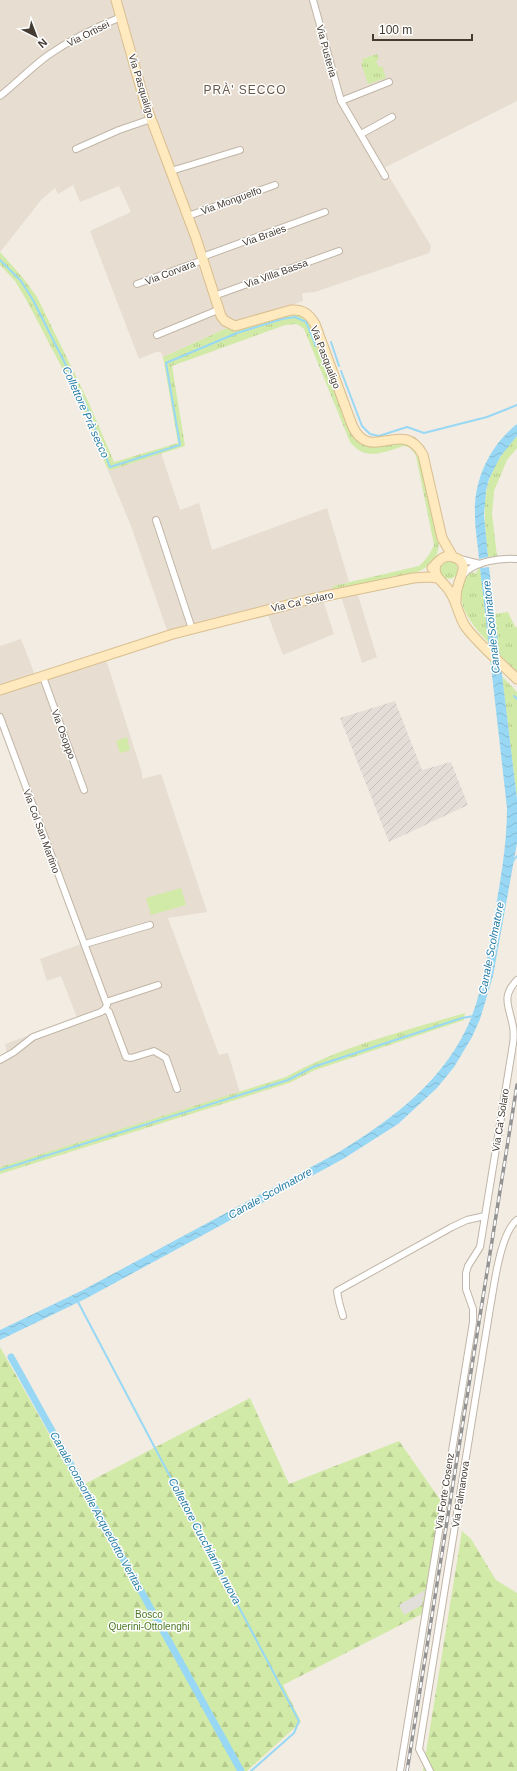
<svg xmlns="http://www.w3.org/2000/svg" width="517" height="1771" font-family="Helvetica,sans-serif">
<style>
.residential{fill:#e7ddd0}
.industrial{fill:url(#industrial-furrows)}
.grass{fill:url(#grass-tufts)}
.forest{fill:url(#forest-firs)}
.garden{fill:#d2eaa7}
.parking{fill:#e2dfdb}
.water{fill:url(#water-waves)}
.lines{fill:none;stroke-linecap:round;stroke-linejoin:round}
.stream{stroke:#99d8f4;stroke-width:2}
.canal{stroke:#99d8f4;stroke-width:7}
.street-casing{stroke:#c1b6a7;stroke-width:8}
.secondary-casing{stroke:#d9bf90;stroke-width:11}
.street{stroke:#fff;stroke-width:6}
.secondary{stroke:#ffe9bf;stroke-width:9}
.rail-casing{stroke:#939393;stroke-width:3.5}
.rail{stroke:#fff;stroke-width:2;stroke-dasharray:6;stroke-linecap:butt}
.labels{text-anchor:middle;stroke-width:3;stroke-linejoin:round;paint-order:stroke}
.street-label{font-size:10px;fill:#443b32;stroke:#fff}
.park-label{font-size:10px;fill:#4b7923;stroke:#fff}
.water-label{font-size:11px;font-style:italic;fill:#247ba6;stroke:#fff}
.quarter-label{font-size:12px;letter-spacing:1px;fill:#675849;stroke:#fff}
</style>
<defs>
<pattern id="industrial-furrows" width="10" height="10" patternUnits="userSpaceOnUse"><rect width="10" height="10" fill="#e4ddd7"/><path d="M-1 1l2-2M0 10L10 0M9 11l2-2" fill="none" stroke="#c5bfb9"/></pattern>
<pattern id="grass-tufts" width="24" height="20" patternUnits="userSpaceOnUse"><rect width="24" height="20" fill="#d2eaa7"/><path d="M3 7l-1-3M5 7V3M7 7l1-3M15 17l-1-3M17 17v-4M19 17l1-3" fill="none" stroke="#b6ca90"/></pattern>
<pattern id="forest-firs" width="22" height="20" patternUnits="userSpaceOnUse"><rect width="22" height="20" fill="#d2eaa7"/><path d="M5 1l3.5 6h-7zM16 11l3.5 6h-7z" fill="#b6ca90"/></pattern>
<pattern id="water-waves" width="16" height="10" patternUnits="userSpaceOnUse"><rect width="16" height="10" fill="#99d8f4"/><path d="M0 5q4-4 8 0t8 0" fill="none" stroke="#85bad2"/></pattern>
</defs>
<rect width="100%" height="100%" fill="#f2ece2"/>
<!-- residential -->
<path class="residential" d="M0 0H517V101L384 168 431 246 429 253 315 292 302 293 303 301 227 328 163 357 161 352H156L139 359 90 231 131 212 119 186 80 202 73 185 58 194 55 188 42 199 0 252Z
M161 453 180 510 199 503 212 550 327 508 349 582 333 586V590L355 586 377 657 362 663 341 596 323 600 334 634 283 655 268 615 170 639 131 526 107 468 111 470Z
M21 639 35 675 104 653 142 773V779L161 774 207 912 168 918 219 1055 228 1053 240 1093 0 1167V1055L7 1052 5 1044 77 1018 61 976 47 981 40 959 81 944 0 725V646Z"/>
<!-- industrial -->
<path class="industrial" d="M395 701 422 770 451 762 468 805 389 842 340 718Z"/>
<!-- grass -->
<path class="grass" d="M377 54 379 59 376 61 379 67 382 66 386 78 368 84 361 63 363 62 362 59Z
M0 252 24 279 37 297 88 401 114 462 178 443 163 357 227 328 236 330 291 313C302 313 306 319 312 327L350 430C366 459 376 442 399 442 407 442 412 448 418 452L439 541C439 558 430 568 414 573L333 590V586L419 566C426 560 430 554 434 545L416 456C413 451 411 447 404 446 383 452 366 462 350 442L304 329 297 324 285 325 172 366 185 446 111 470 107 468 82 406 27 301 15 281 0 265Z
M517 436V448L507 460 494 491 492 514 497 556 488 557C483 506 479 475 517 436Z
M440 570a9 9 0 1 1 18 0a9 9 0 1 1-18 0Z
M479 568H480L489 643C474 627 452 603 465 581 467 577 468 574 472 571L473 573H476Z
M508 612 515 627H517V672L499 654 495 614Z
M502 676 517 692V799Z
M465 1013 464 1020 315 1070 289 1083 0 1174V1167L286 1077C341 1046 405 1031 465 1013Z"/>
<!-- forest -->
<path class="forest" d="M0 1347 79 1487 250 1398 289 1484 399 1441 441 1501 422 1614 283 1685 301 1722 247 1771H0Z
M462 1531 471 1539 496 1580 517 1593V1771H423Z"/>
<!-- garden -->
<path class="garden" d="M127 737 130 750 120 753 116 741Z
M181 888 186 905 151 915 146 898Z"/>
<!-- parking -->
<path class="parking" d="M425 1590 422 1605 404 1615 399 1605Z"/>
<!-- water -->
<path class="water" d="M517 424V436L500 457 489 479 486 491 484 515 488 557 479 559C478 544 475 530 475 516 473 481 490 445 517 424Z
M489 567 517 799V843L493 976 480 1019 472 1037 454 1067 437 1088 398 1124 343 1159 87 1298 0 1340V1330L83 1290 339 1152C394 1118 447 1079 472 1016 483 986 488 954 493 922 500 884 507 846 507 808L480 568Z"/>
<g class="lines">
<!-- stream -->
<path class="stream" d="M0 260 21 281 33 300 85 403 110 467 180 445 166 363 237 333 282 319 295 317 306 322 316 346
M331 342 339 366
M341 371 362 426 370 434 379 436 407 427 424 433 487 417 517 405
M514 696 517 699
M513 861 517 856
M0 1170 288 1080 313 1067 462 1018 474 1016
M78 1302 299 1721 294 1733 251 1771"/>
<!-- canal -->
<path class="canal" d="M11 1357 241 1771"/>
<defs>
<path id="street" d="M313 0 341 101 385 176
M0 96C16 83 31 68 47 56 70 40 96 27 121 17
M341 101 389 82
M361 134 392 117
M76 149 119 130 151 119
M171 171 240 150
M188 216 275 185
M202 257 325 212
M137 284 203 260
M214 296 339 251
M157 335 218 310
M156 520 192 629
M460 559 480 564
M463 575C474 561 500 558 517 559
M43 677 84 790
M0 717 107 1005 105 1009 101 1012 33 1037 14 1052 0 1060
M85 944 150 925
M106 1002 158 985
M105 1009 109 1012 126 1057 131 1058 154 1051 166 1058 177 1089
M343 1316 339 1302 337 1291 452 1227 467 1220 485 1216
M400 1771 473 1322V1309L466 1289V1273L468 1266 480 1247 513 1044C514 1037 514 1029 512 1022 508 1004 502 996 517 980
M430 1771 419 1749 420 1743 490 1308C494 1287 500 1233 517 1220"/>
<path id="secondary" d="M116 0 145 103 196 238 221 316 225 321 235 326 291 310C303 309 309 314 315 324L352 425C370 466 402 416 423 455L442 538 453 557
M436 564C432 578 444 581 450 592 457 602 458 615 465 626 477 643 502 664 517 679
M432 568C438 562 443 554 453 557 471 562 460 576 458 586 456 591 456 596 456 602
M0 690 173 634 311 599 413 578 428 577 437 578"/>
</defs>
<!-- street casing -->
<use href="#street" class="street-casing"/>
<!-- secondary casing -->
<use href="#secondary" class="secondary-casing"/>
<!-- street -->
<use href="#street" class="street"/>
<!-- secondary -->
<use href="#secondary" class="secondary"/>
<defs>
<path id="rail" d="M407 1771 517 1085"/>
</defs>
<!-- rail casing -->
<use href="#rail" class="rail-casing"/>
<!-- rail -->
<use href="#rail" class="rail"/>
</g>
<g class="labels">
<!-- street labels -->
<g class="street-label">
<text transform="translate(88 33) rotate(-27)" y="4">Via Ortisei</text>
<text transform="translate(327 51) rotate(75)" y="4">Via Pusteria</text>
<text transform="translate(142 86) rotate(73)" y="4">Via Pasqualigo</text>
<text transform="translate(231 200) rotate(-20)" y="4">Via Monguelfo</text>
<text transform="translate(264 235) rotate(-20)" y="4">Via Braies</text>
<text transform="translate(170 272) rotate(-21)" y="4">Via Corvara</text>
<text transform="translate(276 273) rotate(-20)" y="4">Via Villa Bassa</text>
<text transform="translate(326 357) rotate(69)" y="4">Via Pasqualigo</text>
<text transform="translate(302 601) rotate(-13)" y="4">Via Ca' Solaro</text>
<text transform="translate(64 734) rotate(70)" y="4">Via Osoppo</text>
<text transform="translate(42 831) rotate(70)" y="4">Via Col San Martino</text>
<text transform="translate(500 1120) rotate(-81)" y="4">Via Ca' Solaro</text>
<text transform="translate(444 1491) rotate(-81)" y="4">Via Forte Cosenz</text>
<text transform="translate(460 1494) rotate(-81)" y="4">Via Palmanova</text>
</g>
<!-- park labels -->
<g class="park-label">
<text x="149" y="1618">Bosco<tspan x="149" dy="12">Querini-Ottolenghi</tspan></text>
</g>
<!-- water labels -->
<g class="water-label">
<text transform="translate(86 412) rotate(66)" y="4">Collettore Prà secco</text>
<text transform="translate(491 627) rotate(-96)" y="4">Canale Scolmatore</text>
<text transform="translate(491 948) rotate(-79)" y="4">Canale Scolmatore</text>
<text transform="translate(270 1193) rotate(-29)" y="4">Canale Scolmatore</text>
<text transform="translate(97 1511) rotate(61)" y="4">Canale consortile Acquedotto Veritas</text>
<text transform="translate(205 1541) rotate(62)" y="4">Collettore Cucchiarina nuova</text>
</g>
<!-- quarter labels -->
<g class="quarter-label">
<text x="245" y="94">PRÀ' SECCO</text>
</g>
</g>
<!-- north arrow -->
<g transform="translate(36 36) rotate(138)" stroke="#ffffff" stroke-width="3" paint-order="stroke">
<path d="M0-3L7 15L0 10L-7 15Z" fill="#443b32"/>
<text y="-6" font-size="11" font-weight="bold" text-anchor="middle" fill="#443b32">N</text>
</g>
<!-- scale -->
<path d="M373 34v6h99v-6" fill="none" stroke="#443b32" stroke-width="2"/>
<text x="379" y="34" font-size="12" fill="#443b32" stroke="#ffffff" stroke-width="3" paint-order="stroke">100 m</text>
</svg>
